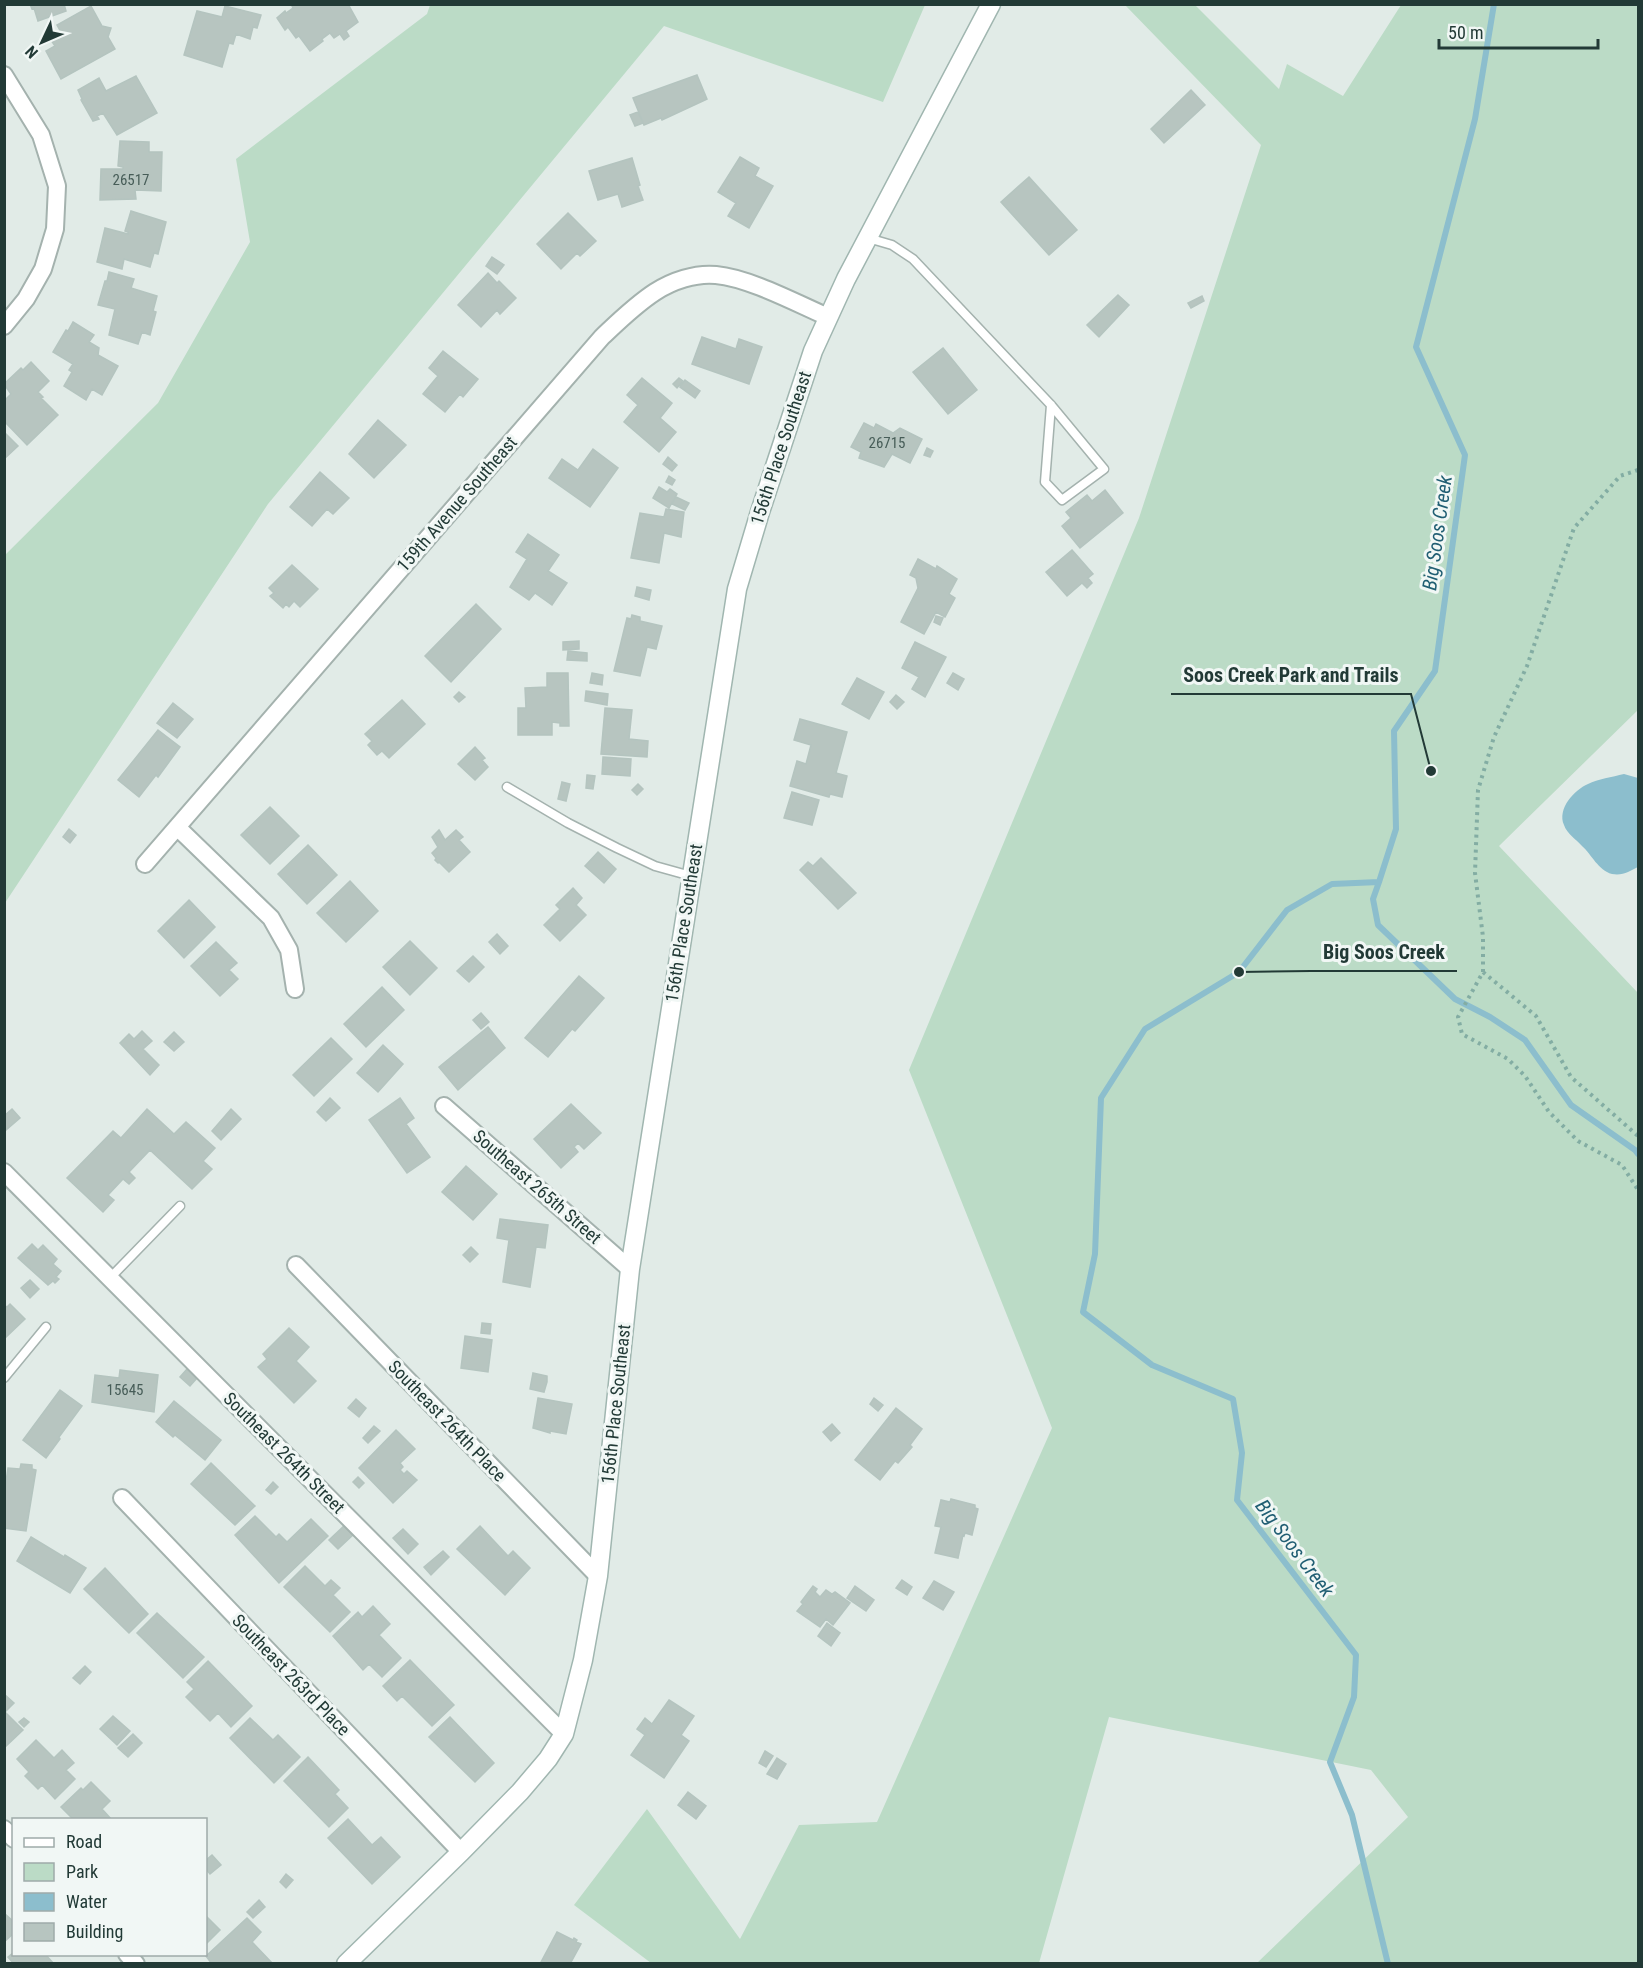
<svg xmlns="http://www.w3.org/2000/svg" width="1643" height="1968" font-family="'Roboto Condensed',sans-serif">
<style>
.green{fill:#bbdbc6}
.water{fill:#8cbecd}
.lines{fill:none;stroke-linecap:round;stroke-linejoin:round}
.stream{stroke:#8cbecd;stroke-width:6}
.building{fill:#b7c5c0;stroke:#b4c4bf;stroke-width:1.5}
.lane-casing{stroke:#a4b2ae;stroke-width:11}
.street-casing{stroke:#a4b2ae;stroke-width:20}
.secondary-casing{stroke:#a0b6b0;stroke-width:21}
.path{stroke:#83ada3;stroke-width:4;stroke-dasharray:3 4.5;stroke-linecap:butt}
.lane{stroke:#fff;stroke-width:8}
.street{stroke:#fff;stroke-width:16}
.secondary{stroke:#fff;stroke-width:18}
.labels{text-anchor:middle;stroke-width:6;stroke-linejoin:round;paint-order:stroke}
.number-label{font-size:15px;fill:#475d58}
.street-label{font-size:18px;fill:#223a36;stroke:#f1f7f5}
.water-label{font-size:20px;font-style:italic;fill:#205e73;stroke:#f1f7f5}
.leader{fill:none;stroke:#223a36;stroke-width:2}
.callout-dot{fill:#223a36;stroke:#f1f7f5;stroke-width:2}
.callout-label{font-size:20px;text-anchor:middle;font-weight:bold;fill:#223a36;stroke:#f1f7f5;stroke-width:6;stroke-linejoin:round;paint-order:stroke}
</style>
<rect width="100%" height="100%" fill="#e1ebe7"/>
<!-- green -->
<path class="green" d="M430 5H925L883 102 664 26 268 504 5 903V555L158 403 250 242 236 159 427 14Z
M1125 5H1195L1279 89 1287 64 1343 96 1401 5H1638V710L1499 846 1638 993V1963H1257L1408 1817 1371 1770 1109 1717 1039 1963H651L574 1905 647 1809 740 1939 799 1825 877 1822 1052 1428 909 1070 1139 518 1261 145Z"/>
<!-- water -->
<path class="water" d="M1624 774 1638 778V867C1630 871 1623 876 1612 874 1598 870 1592 855 1582 846 1576 839 1567 834 1564 825 1557 809 1574 790 1588 784 1598 779 1612 777 1624 774Z"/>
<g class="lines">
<!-- stream -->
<path class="stream" d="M1379 882 1373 899 1378 925 1455 999 1490 1017 1525 1040 1571 1105 1635 1150 1638 1154
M1388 1964 1352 1815 1330 1762 1354 1697 1356 1655 1237 1500 1242 1453 1233 1399 1152 1365 1083 1312 1095 1254 1101 1098 1145 1029 1239 972 1287 910 1332 884 1379 882 1396 829 1394 731 1435 671 1465 455 1416 347 1475 119 1494 4"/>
</g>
<!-- building -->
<path class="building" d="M30 4H64L66 11 38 21 34 8 32 9Z
M294 4H348L358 22 346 31 349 36 344 40 340 34 334 38 330 33 322 39 323 41 310 51 299 36 296 38 288 27 285 30 277 18 285 11 286 13 293 8 292 6Z
M91 6 102 26 111 28 108 37 115 49 61 79 46 51 55 46 51 40 62 34 57 25Z
M225 6 261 15 257 28 253 27 250 39 236 34 233 44 229 43 222 67 184 55 197 11 222 17Z
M697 75 707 99 662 120 661 118 644 125 633 98Z
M136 76 157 113 117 135 103 113 97 116 99 119 93 121 81 100 82 99 78 90 99 78 106 91Z
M1191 90 1205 105 1164 143 1151 129Z
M638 112 643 123 635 126 630 115Z
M120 141 149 142V152H162L161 191 135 190 136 199 100 200 101 169H123V167L118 166Z
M740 157 759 168 755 176 773 186 749 228 728 216 736 203 718 192Z
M632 158 640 185 638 186 643 200 622 207 618 194 598 200 589 171Z
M1029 177 1077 230 1049 255 1001 202Z
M131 211 166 222 158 254 154 253 150 267 124 259 122 269 97 262 105 228 128 234V232L125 231Z
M568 213 596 241 580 256 577 253 561 269 537 244Z
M492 257 504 265 497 274 486 266Z
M109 272 134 279 131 288 157 296 153 311 156 312 150 335 142 332 138 344 109 335 115 309 98 305 105 281H107Z
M488 273 497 283 499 281 516 298 500 314 497 310 481 327 458 305Z
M1118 295 1129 305 1099 337 1087 325Z
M1202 296 1204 301 1191 308 1188 303Z
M73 322 94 335 89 342 99 348 98 355 118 366 102 395 92 389 86 400 64 386 72 372 69 370 73 364 53 352 66 330 68 331Z
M702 337 736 349 739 339 762 347 749 384 692 364Z
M943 348 977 390 948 414 913 372Z
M443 351 478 379 463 397 460 394 445 412 423 394 438 376 429 368Z
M31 362 49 381 38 392 43 397 41 398 58 415 27 445 4 421V401L11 394 4 384 21 368 23 370Z
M642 378 672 403 660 418 676 432 659 452 624 422 638 405 627 395Z
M679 378 683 381 677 388 673 384Z
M685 380 700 391 695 398 680 387Z
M378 420 406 445 374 478 349 454Z
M864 423 874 428 876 424 893 433 900 428 922 439 910 463 892 454 884 467 859 458 861 452 851 447Z
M4 432 18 446 4 459Z
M927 448 933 451 930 457 924 455Z
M593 449 618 468 590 507 549 478 562 459 578 470Z
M668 457 677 465 672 471 663 464Z
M320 472 349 498 333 514 327 509 312 526 290 507Z
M669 476 675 480 672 485 666 482Z
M659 487 667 492 670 489 677 494 669 508 653 498Z
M1105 490 1123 513 1080 548 1062 526 1071 518 1066 512 1087 495 1092 501Z
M676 497 689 503 685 510 672 504Z
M666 509 684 512 681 537 664 533 659 563 631 558 640 513 664 517Z
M528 534 559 555 548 571 567 583 552 605 535 593 529 600 510 587 527 559 516 552Z
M1072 550 1093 574 1088 578 1092 583 1087 588 1082 583 1067 596 1046 572Z
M918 559 936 569 937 566 957 579 949 594 955 598 945 617 936 612 924 634 901 622 918 588 916 578 910 575Z
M292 565 318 589 300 607 294 601 289 607 286 604 283 608 270 596 274 593 269 588Z
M637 587 651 590 649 600 635 596Z
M476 604 501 629 451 682 425 656Z
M632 615 640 617V621L662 626 656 649 647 647 640 676 614 671 627 618 631 619Z
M936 616 943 618 940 625 934 622Z
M579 641V649L563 650V642Z
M915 642 946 657 925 697 912 689 919 677 902 668Z
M568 651 587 653V661L567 660Z
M547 673H568L569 726H560V723L552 722V735H518V708H526L525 688 547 687Z
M592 673 603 675 602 685 590 683Z
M953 673 964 679 958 690 947 683Z
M857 678 884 692 869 719 842 704Z
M586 691 608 694 607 705 585 701Z
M459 692 465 697 459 702 454 697Z
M896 695 904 702 897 709 890 702Z
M402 700 425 724 389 758 382 751 377 755 368 745 372 741 365 734Z
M173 703 193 719 177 738 157 723Z
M605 708 632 710 629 739 648 741 647 757 601 754Z
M800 719 847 732 836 773 847 776 842 797 830 794 829 797 790 786 797 761 806 764 811 745 794 740Z
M158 730 180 747 158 777 156 775 139 797 118 780Z
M475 747 485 758 482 760 488 767 475 780 458 764Z
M603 757 631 759 630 776 602 774Z
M587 775 595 776 593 789 586 788Z
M562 782 570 784 566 801 558 799Z
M638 784 643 789 637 795 632 790Z
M792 792 819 800 812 825 784 818Z
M270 807 299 836 270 864 241 835Z
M69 829 76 835 70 843 63 837Z
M439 830 445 840 456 830 463 837 459 840 470 852 449 872 439 862 438 863 435 860 436 858 432 853 438 847 432 837Z
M308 845 337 875 307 904 278 874Z
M598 852 616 869 604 883 585 866Z
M821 858 856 893 838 909 800 870 808 862 813 866Z
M350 881 378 911 346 942 317 913Z
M573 888 582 898 576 905 586 915 560 941 544 925 560 909 556 905Z
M189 900 215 927 184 958 158 931Z
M497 934 508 946 500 954 489 942Z
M410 941 437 968 410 995 383 967Z
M216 942 237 963 229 970 238 979 220 996 191 966Z
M473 956 484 967 469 982 457 971Z
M579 976 604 998 575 1031 572 1029 548 1057 525 1038Z
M382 987 404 1010 366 1047 344 1024Z
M481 1013 489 1022 481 1029 473 1020Z
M488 1027 505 1048 458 1090 439 1067Z
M142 1031 152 1041 143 1049 159 1065 150 1075 120 1043 129 1034 134 1039Z
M174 1032 184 1042 174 1051 164 1042Z
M331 1038 352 1059 314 1096 293 1075Z
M383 1045 403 1064 378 1092 357 1073Z
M330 1098 340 1108 326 1121 317 1112Z
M400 1098 414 1118 406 1124 430 1157 407 1173 369 1120Z
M571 1104 601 1133 584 1149 578 1143 574 1147 578 1152 561 1168 534 1139Z
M12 1109 20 1118 6 1130 4 1116Z
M147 1109 174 1134 186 1122 215 1148 203 1161 212 1169 192 1189 150 1150 129 1172 135 1178 129 1184 123 1179 108 1195 114 1200 103 1212 67 1178 113 1131 121 1138Z
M231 1109 241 1119 221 1140 212 1131Z
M466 1166 497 1194 473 1220 442 1192Z
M500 1219 548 1225 545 1248 536 1247 530 1287 503 1282 509 1240 497 1238Z
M32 1244 38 1250 43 1245 57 1259 53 1264 61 1271 56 1277 59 1279 55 1283 53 1281 48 1285 18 1258Z
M471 1247 478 1254 470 1262 463 1255Z
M30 1280 39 1289 30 1298 21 1288Z
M10 1304 25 1319 4 1339V1305L7 1307Z
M482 1323 491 1324 490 1334 481 1333Z
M289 1328 309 1347 296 1361 316 1381 294 1403 258 1367 267 1359 263 1354Z
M465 1336 492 1340 488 1372 461 1368Z
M187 1369 197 1378 190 1386 180 1377Z
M120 1370 158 1375 154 1412 92 1402 95 1375 119 1378Z
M533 1373 547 1376V1382L544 1392 530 1389Z
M60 1390 82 1406 59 1437 60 1439 46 1458 23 1440Z
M538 1398 572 1404 566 1434 550 1431V1433L533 1428Z
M874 1398 883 1405 878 1411 870 1404Z
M356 1399 366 1408 359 1417 348 1408Z
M174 1401 221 1440 205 1460 175 1435 173 1437 156 1422Z
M896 1408 922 1429 910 1445 912 1447 898 1463 895 1461 880 1480 855 1460Z
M832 1424 840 1433 831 1441 823 1432Z
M374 1426 380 1431 368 1443 363 1438Z
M396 1430 415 1449 400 1463 403 1467 400 1470 404 1474 407 1471 417 1480 393 1503 359 1468Z
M211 1463 255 1506 235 1525 191 1484Z
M21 1464 32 1465V1469L36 1470 26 1531 4 1528V1495L8 1468 20 1469Z
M358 1477 364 1483 359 1488 353 1482Z
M273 1482 278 1487 271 1494 266 1490Z
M951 1499 975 1505V1508L978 1509 972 1535 965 1533 964 1536 963 1535 958 1558 935 1553 941 1527 935 1526 941 1500 950 1502Z
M255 1516 276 1537 279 1534 287 1542 311 1519 328 1536 279 1583 235 1535Z
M346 1524 355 1533 338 1549 329 1540Z
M480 1526 508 1556 513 1551 530 1568 505 1595 457 1549Z
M403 1529 418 1544 408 1554 393 1538Z
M31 1537 64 1557 65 1555 86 1568 70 1593 17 1561Z
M443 1551 449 1557 431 1575 424 1567Z
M305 1566 325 1586 331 1580 340 1588 333 1595 350 1612 330 1632 284 1587Z
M105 1568 148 1614 129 1633 84 1589Z
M902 1580 912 1587 907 1595 896 1588Z
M934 1581 954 1592 943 1610 923 1598Z
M813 1586 817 1589 815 1592 820 1597 826 1590 832 1594 835 1592 850 1603 833 1625 826 1619 820 1627 797 1611 803 1604 801 1602Z
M855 1586 874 1600 866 1611 847 1598Z
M373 1606 390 1624 379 1635 401 1658 382 1677 369 1664 363 1670 333 1636 358 1612 362 1617Z
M157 1613 204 1657 183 1678 137 1633Z
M827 1623 840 1633 831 1646 818 1636Z
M410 1660 454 1705 432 1726 402 1696 397 1701 383 1686Z
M208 1661 252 1706 231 1727 218 1713 210 1721 186 1697 194 1689 187 1682Z
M85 1666 91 1672 80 1684 73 1678Z
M4 1694 14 1703 5 1712 23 1730 4 1748Z
M669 1700 694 1716 681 1735 689 1741 664 1778 631 1755 645 1735 637 1729 645 1718 652 1724Z
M113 1716 130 1731 117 1745 100 1729Z
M450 1717 494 1763 475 1782 429 1737Z
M24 1718 29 1722 24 1727 19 1722Z
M250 1718 273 1740 278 1735 300 1757 274 1783 230 1738Z
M133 1734 142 1743 128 1757 118 1748Z
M36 1740 54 1758 62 1750 74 1763 66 1770 75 1779 55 1799 42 1785 38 1789 25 1776 29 1772 17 1759Z
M765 1751 773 1756 766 1767 759 1763Z
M308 1757 339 1790 335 1794 348 1808 329 1827 284 1781Z
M777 1758 786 1764 777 1779 767 1774Z
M91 1782 110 1801 102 1809 112 1820H74L61 1807 81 1788 83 1790Z
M688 1792 706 1806 696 1819 678 1805Z
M348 1819 372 1845 381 1837 400 1857 372 1884 328 1838Z
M212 1855 221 1865 210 1874 206 1869V1860Z
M286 1874 293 1880 286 1888 280 1882Z
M259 1900 265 1907 253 1918 247 1912Z
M4 1913 14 1922V1933L4 1942Z
M206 1916 220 1930 206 1944Z
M247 1918 261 1932 252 1942 273 1964H212L206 1956Z
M557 1932 573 1940 574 1938 577 1940 576 1942 581 1944 570 1964H540Z
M14 1952V1954H45L54 1964H14L8 1957Z"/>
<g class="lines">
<defs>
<path id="lane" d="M868 238 892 245 913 259 1051 405 1104 469 1062 500 1045 482 1051 405
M507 787 568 823 617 848 655 866 691 876
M110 1278 180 1206
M4 1378 46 1327"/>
<path id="street" d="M4 75 41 135 57 186 55 229 43 269 26 299 4 326
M177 827 271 918 289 950 295 989
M145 864 602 337C619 321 635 305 655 292 672 281 695 273 716 275 749 278 796 303 828 317
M444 1106 630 1269
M4 1172 564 1734
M296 1265 598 1576
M122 1498 461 1852
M4 1829 14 1839
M127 1954 136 1964"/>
<path id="secondary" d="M346 1964 461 1852 520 1792 548 1759 564 1734 583 1660 598 1576 630 1269 737 589 760 512 813 351 846 279 991 4"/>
</defs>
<!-- lane casing -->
<use href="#lane" class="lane-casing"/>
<!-- street casing -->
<use href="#street" class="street-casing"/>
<!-- secondary casing -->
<use href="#secondary" class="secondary-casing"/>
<!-- path -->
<path class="path" d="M1638 470 1620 476 1574 528 1527 666 1494 737 1478 790 1475 873 1483 937V972L1458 1017 1462 1034 1508 1059 1525 1076 1549 1112 1578 1141 1622 1165 1638 1190
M1483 972 1536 1016 1571 1077 1638 1136"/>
<!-- lane -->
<use href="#lane" class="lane"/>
<!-- street -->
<use href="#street" class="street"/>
<!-- secondary -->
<use href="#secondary" class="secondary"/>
</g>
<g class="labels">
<!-- number labels -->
<g class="number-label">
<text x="131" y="185">26517</text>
<text x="887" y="448">26715</text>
<text x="125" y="1395">15645</text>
</g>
<!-- street labels -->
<g class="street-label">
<text transform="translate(781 448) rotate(-72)" y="6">156th Place Southeast</text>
<text transform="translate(457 504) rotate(-49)" y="6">159th Avenue Southeast</text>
<text transform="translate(684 923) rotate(-81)" y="6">156th Place Southeast</text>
<text transform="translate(537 1187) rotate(41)" y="6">Southeast 265th Street</text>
<text transform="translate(616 1404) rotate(-84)" y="6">156th Place Southeast</text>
<text transform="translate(447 1421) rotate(46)" y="6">Southeast 264th Place</text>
<text transform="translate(284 1453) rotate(45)" y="6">Southeast 264th Street</text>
<text transform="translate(291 1675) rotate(46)" y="6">Southeast 263rd Place</text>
</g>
<!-- water labels -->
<g class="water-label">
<text transform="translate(1437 533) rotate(-82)" y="7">Big Soos Creek</text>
<text transform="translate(1295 1548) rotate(53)" y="7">Big Soos Creek</text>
</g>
</g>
<!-- callouts -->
<path class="leader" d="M1431 771L1411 694H1171M1239 972L1311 971H1457"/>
<g class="callout-dot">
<circle cx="1431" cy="771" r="6"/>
<circle cx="1239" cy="972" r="6"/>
</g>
<g class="callout-label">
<text x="1291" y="682">Soos Creek Park and Trails</text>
<text x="1384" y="959">Big Soos Creek</text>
</g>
<!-- border -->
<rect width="1643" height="1968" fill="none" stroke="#223a36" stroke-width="12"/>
<!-- legend -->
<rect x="12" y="1818" width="195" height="138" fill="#f1f7f5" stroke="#9eaba9" stroke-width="1.5"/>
<rect x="24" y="1838" width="30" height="9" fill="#ffffff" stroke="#9eaba9" stroke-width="1.5"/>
<text x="66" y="1848" font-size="18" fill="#223a36">Road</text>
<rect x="24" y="1863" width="30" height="18" fill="#bbdbc6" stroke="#9eaba9" stroke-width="1.5"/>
<text x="66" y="1878" font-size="18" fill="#223a36">Park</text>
<rect x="24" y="1893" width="30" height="18" fill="#8cbecd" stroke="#9eaba9" stroke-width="1.5"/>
<text x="66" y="1908" font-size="18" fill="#223a36">Water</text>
<rect x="24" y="1923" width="30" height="18" fill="#b7c5c0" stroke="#9eaba9" stroke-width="1.5"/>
<text x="66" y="1938" font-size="18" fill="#223a36">Building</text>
<!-- north arrow -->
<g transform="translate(42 42) rotate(226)" stroke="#f1f7f5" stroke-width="4.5" paint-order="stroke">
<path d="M0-4.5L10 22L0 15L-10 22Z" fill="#223a36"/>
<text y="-9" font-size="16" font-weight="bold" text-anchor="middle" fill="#223a36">N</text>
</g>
<!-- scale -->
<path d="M1439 39v9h159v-9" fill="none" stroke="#223a36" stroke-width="3"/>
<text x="1448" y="39" font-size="18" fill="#223a36" stroke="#f1f7f5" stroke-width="4.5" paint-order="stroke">50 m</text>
</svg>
